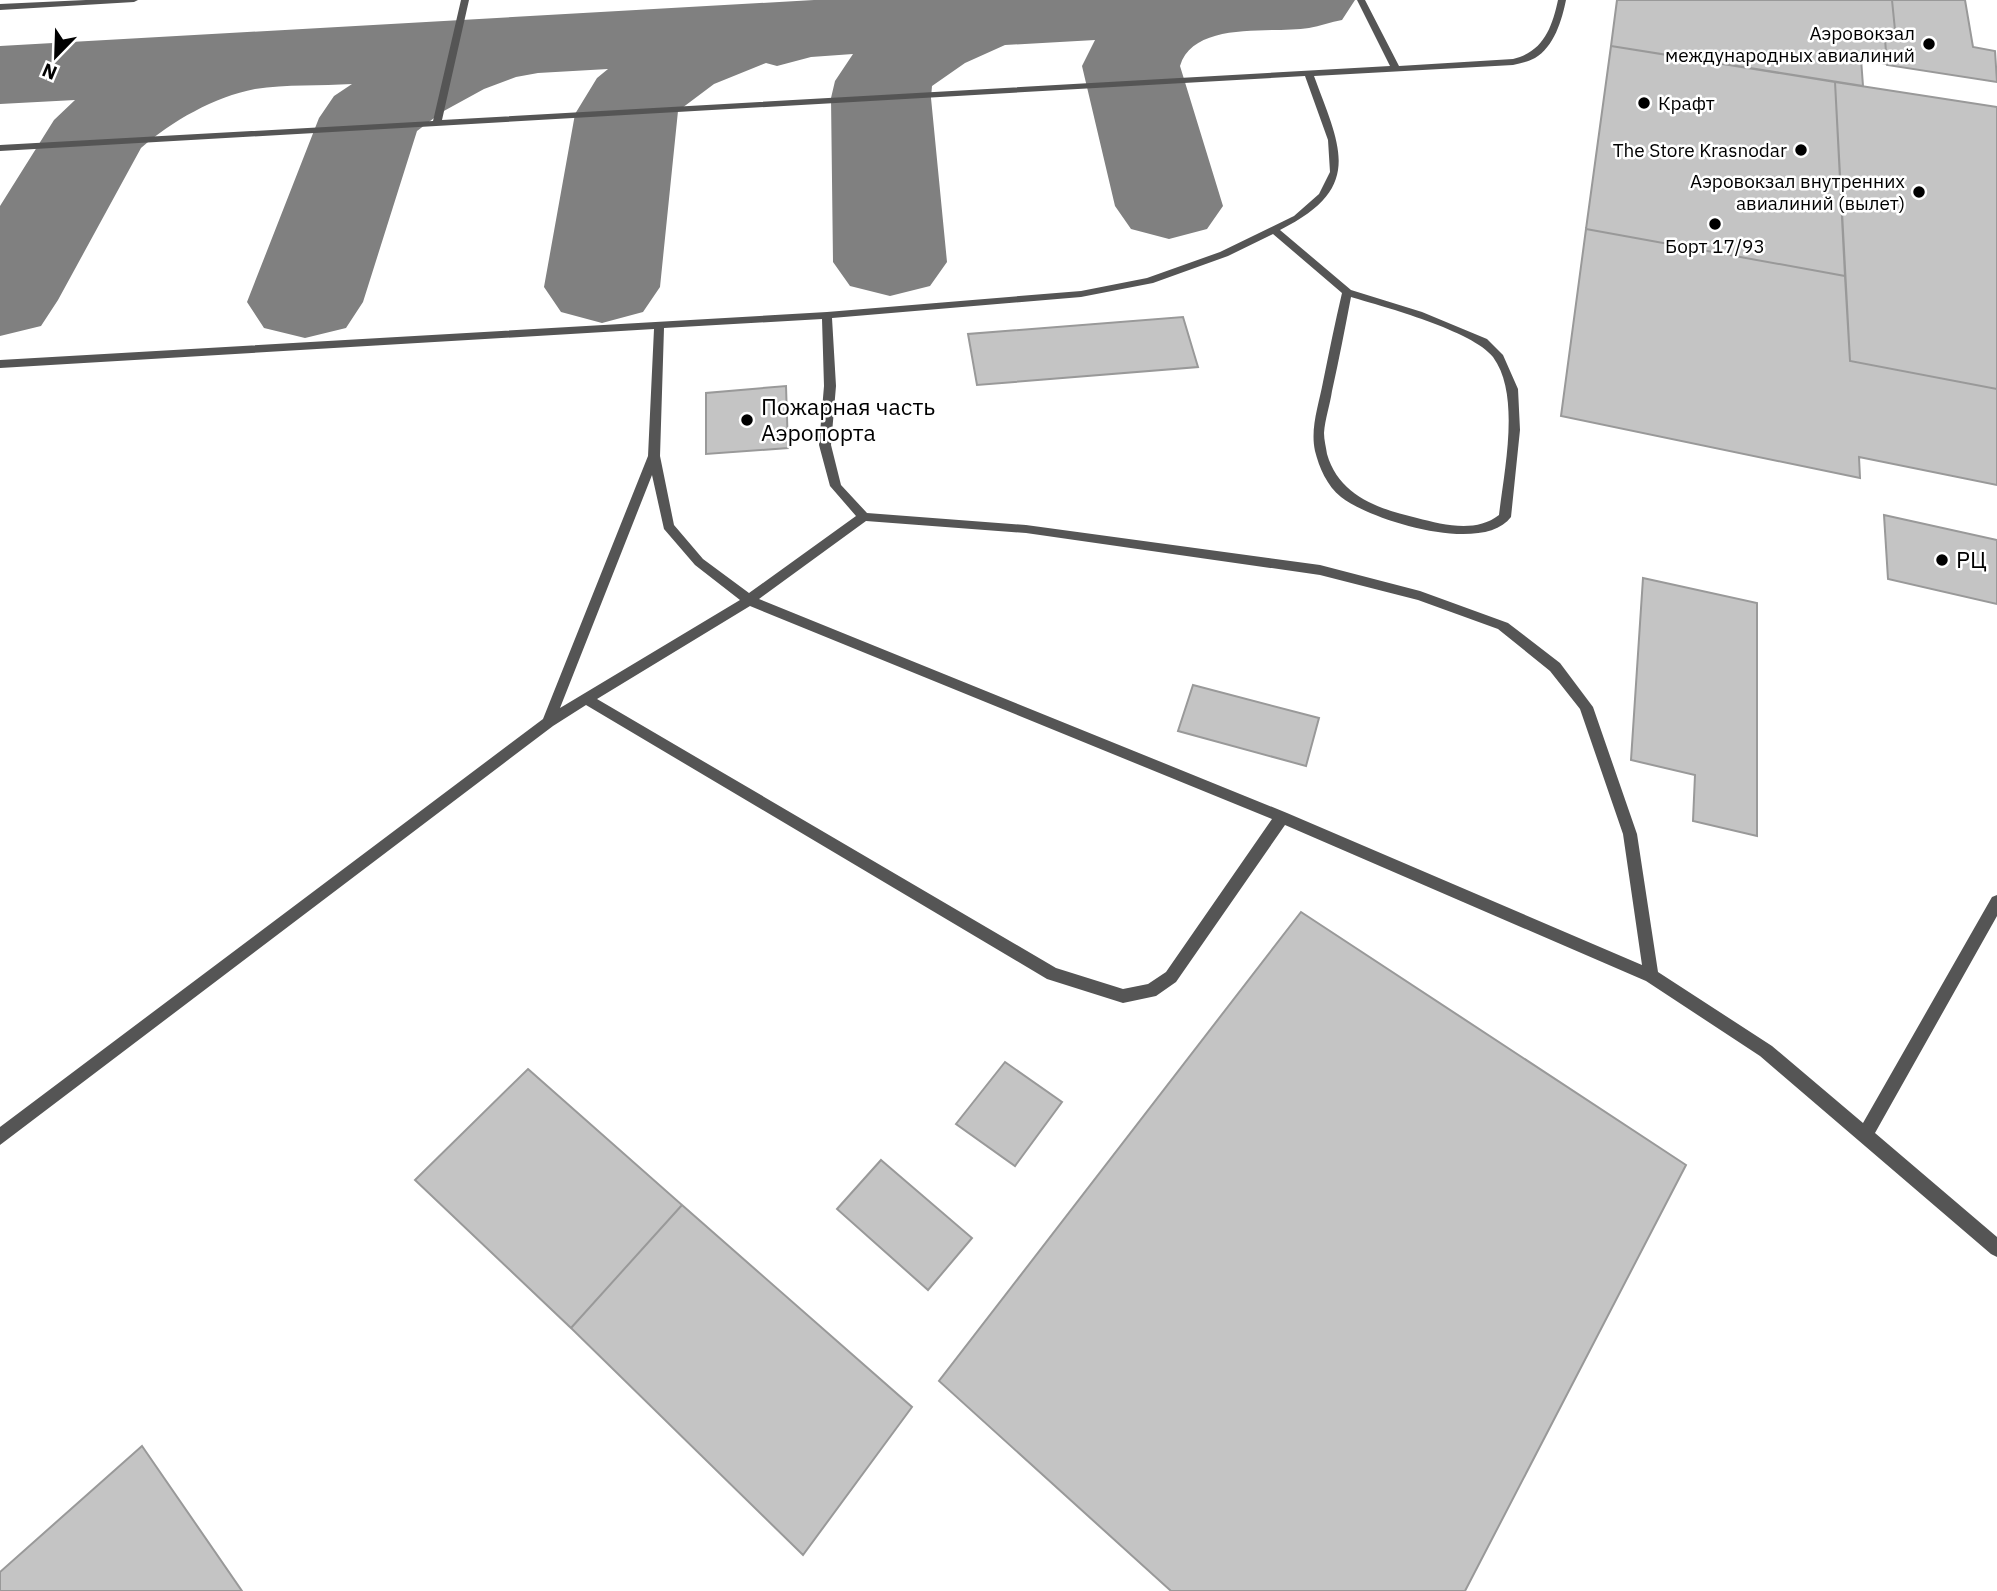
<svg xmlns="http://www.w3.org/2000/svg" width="1997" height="1591" font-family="'IBM Plex Sans',sans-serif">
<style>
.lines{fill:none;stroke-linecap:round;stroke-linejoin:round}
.taxiway{fill:#808080;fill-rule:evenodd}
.building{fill:#c4c4c4;stroke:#999;stroke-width:2}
.lane{fill:#555;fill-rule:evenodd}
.poi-dot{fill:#000;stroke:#fff;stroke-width:2.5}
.labels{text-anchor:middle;stroke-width:5;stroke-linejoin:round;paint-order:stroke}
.far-poi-label{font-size:19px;fill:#000;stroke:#fff;text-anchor:end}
.poi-label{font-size:23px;fill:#000;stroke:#fff;text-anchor:start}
</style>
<rect width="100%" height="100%" fill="#fff"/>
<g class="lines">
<!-- taxiway -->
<path class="taxiway" d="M814 0H1355L1342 20C1331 22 1320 26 1309 28 1272 34 1194 20 1180 66L1223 206 1207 229 1169 239 1131 229 1115 206 1082 66 1095 40 1005 45 965 63 932 86 931 98 947 262 930 286 890 296 850 286 833 262 831 98 835 81 853 54 811 57 777 66 766 63 714 84 678 111 660 287 643 312 602 323 561 312 544 287 575 114 597 78 608 69 538 73 516 77 484 89 442 112 417 131 363 302 346 328 305 338 264 328 247 302 319 118 334 96 352 84C321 86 286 84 255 89 214 97 172 121 141 148L58 300 41 326 0 336V206L54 120 75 100 0 104V46Z"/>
</g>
<!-- building -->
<path class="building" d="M1617 0H1892L1896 40 1885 39 1887 64 1861 59 1863 86 1611 46Z
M1892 0H1965L1973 47 1995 51 1997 82 1887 65 1885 39 1896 40Z
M1611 46 1835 82 1845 276 1586 229Z
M1835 82 1997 107V389L1850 361Z
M1586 229 1845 276 1850 361 1997 389V485L1859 457 1860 478 1561 416Z
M1183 317 1198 367 977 385 968 334Z
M786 386 788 448 706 454V393Z
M1884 515 1997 540V604L1888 579Z
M1643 578 1757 603V836L1693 821 1695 775 1631 760Z
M1193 685 1319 718 1306 766 1178 731Z
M1301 912 1686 1165 1465 1591H1171L939 1381Z
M1005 1062 1062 1102 1015 1166 956 1124Z
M528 1069 682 1205 571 1328 415 1180Z
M881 1160 972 1238 928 1290 837 1209Z
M682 1205 912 1407 803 1555 571 1328Z
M142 1446 242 1591H0V1572Z"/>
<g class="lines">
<!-- lane -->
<path class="lane" d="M86 0H138L134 2 0 10V4Z
M461 0H469L442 120 1390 66 1357 0H1365L1399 66 1513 59C1543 52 1552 28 1558 0H1566C1562 20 1554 47 1535 58 1528 62 1520 63 1513 65L1314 76C1340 147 1365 188 1280 230L1351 290 1422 312 1487 339 1503 355 1518 389 1520 430 1511 517C1483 555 1372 521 1341 497 1327 486 1319 467 1315 451 1310 428 1319 404 1323 382 1329 352 1335 323 1342 293L1273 234 1228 256 1153 283 1081 297 832 318 836 386 831 445 841 485 867 513 1026 525 1320 565 1420 591 1508 623 1560 663 1593 707 1637 834 1658 972 1772 1046 1863 1123 1992 897 1997 895V916L1875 1133 1997 1237V1257L1991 1254 1760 1056 1646 981 1285 825 1176 982 1156 996 1123 1003 1047 979 586 705 553 726 0 1145V1127L543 719 648 456 654 329 0 368V360L827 312 1081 291 1147 278 1220 252 1294 216 1319 194 1330 172 1328 140 1305 76 0 151V145L433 121ZM1351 297C1385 307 1473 331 1493 357 1521 395 1504 471 1499 515 1476 533 1444 525 1417 518 1379 509 1339 496 1327 454 1326 447 1324 440 1324 433 1325 419 1330 405 1332 391 1339 360 1345 328 1351 297ZM822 319 824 386 819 445 830 486 856 516 749 593 703 559 674 525 660 456 664 328ZM652 475 664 529 695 565 740 600 560 708ZM866 521 1026 533 1320 575 1418 600 1498 629 1550 671 1580 709 1623 834 1642 965 1287 813 759 599ZM750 606 1272 819 1166 972 1148 984 1123 989 1056 968 597 699Z"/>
</g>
<!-- markers -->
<g class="poi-dot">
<circle cx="1929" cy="44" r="7"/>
<circle cx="1644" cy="103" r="7"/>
<circle cx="1801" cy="150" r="7"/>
<circle cx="1919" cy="192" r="7"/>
<circle cx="1715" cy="224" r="7"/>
<circle cx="747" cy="420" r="7"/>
<circle cx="1942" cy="560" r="7"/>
</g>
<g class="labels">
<!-- far-poi labels -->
<g class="far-poi-label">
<text x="1915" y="40">Аэровокзал<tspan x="1915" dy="22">международных авиалиний</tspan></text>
<text x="1658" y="110" text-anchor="start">Крафт</text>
<text x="1787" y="157">The Store Krasnodar</text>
<text x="1905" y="188">Аэровокзал внутренних<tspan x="1905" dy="22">авиалиний (вылет)</tspan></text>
<text x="1715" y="253" text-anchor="middle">Борт 17/93</text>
</g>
<!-- poi labels -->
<g class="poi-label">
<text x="761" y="415">Пожарная часть<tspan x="761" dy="26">Аэропорта</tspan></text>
<text x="1956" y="568">РЦ</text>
</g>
</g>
<!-- north arrow -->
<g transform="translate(56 56) rotate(203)" stroke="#ffffff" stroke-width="5" paint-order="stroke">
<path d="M0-5L12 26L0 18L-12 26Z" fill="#000000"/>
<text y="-10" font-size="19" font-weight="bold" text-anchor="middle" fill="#000000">N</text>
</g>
</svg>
